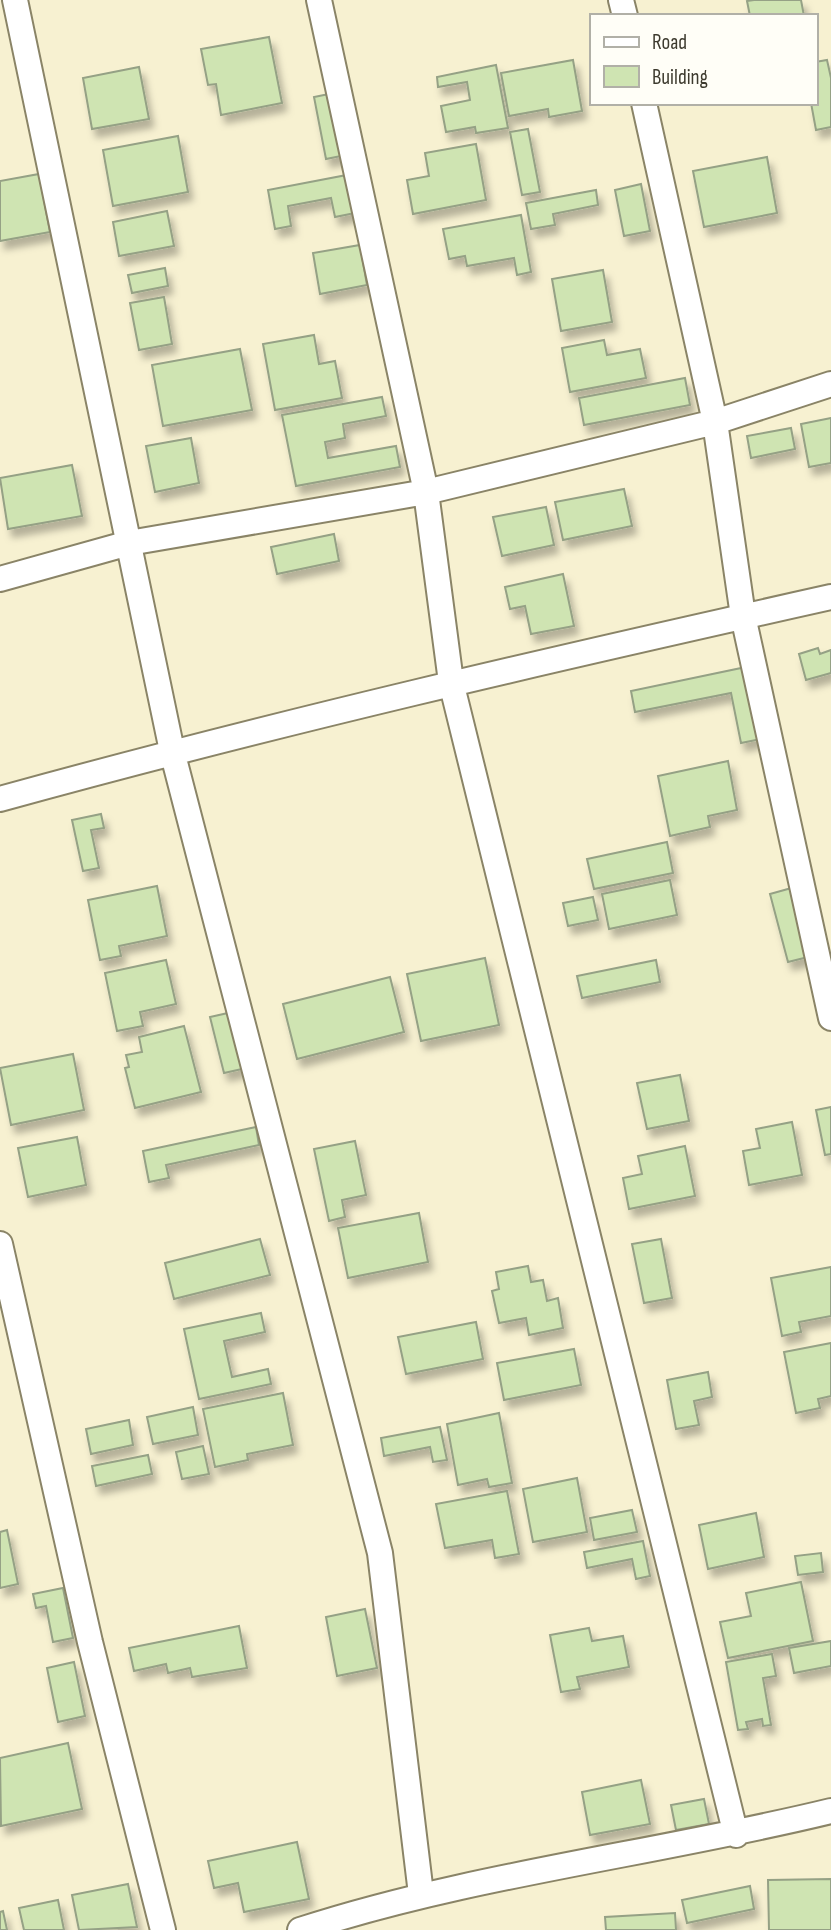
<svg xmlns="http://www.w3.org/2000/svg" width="831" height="1930" font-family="'Sofia Sans Condensed',sans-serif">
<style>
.building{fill:#cfe4b2;stroke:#95a185;stroke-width:2;filter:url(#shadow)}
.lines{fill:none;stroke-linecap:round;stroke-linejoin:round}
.minor-casing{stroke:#8a8467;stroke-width:28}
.minor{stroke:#fff;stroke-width:24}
</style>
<defs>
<filter id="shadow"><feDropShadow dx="4.5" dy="8" stdDeviation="3.5" flood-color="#0004"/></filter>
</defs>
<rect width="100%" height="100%" fill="#f7f1d1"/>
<!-- building -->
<path class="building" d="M754 0H801L804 16H750L747 1Z
M269 37 282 103 221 115 216 84 208 85 201 49Z
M573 60 582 111 549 117 548 109 509 116 501 73Z
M827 60 831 78V127L816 130 811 103H815V62Z
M496 65 508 128 476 133 475 127 446 132 441 106 470 100 467 82 438 87 437 77Z
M139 67 149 119 92 129 83 78Z
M334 93 346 155 326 159 314 97Z
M528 129 540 192 522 195 510 132Z
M178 136 188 192 113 206 103 150Z
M476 144 486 200 413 214 407 180 429 176 425 153Z
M767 157 777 213 704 227 693 171Z
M39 174 50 232 0 241V181Z
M352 174 360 212 335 217 331 198 288 206 291 226 275 229 268 190Z
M641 184 650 231 624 236 615 190Z
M596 190 598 205 553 214 555 225 531 229 526 203Z
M167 211 174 246 119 256 113 222Z
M521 215 531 272 517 275 514 258 467 266 465 256 449 259 443 229Z
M360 245 367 285 320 294 313 253Z
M165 268 168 286 132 293 128 275Z
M603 270 612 322 561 331 552 279Z
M164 297 172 344 139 350 130 303Z
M314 335 319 364 335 361 342 398 275 410 263 344Z
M604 340 607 355 640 349 646 378 570 392 562 348Z
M240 349 252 410 163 426 152 365Z
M685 378 690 405 584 425 579 398Z
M382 397 386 416 343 424 345 438 325 442 328 458 396 446 400 467 296 486 282 415Z
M831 418V463L809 467 801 424Z
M791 428 795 449 751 458 747 436Z
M191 438 199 483 155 492 146 446Z
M72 465 82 516 8 529 0 478Z
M624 489 632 526 563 540 555 502Z
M546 507 554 545 502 556 493 517Z
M334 534 339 561 277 574 271 547Z
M563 574 574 626 531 634 525 606 510 609 505 587Z
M818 648 820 654 831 650V673L806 680 799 654Z
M746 667 761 739 741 743 731 693 635 712 631 691Z
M728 761 737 810 708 816 710 827 670 836 658 776Z
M101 814 104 828 91 830 99 868 83 871 72 820Z
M667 842 673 873 594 889 587 859Z
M670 880 677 915 609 929 602 894Z
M157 886 167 936 119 946 121 956 100 960 88 900Z
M795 887 812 956 788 962 770 894Z
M593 897 598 920 568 926 563 903Z
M485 958 499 1025 421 1041 407 974Z
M166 960 176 1004 140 1012 143 1026 117 1031 105 973Z
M656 960 660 982 582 998 577 976Z
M390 977 404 1032 297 1059 283 1004Z
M228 1013 242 1069 224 1073 210 1017Z
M184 1026 201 1092 135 1108 125 1068 129 1067 126 1055 142 1052 139 1037Z
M73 1054 84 1110 11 1125 0 1068Z
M680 1075 689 1121 647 1129 637 1083Z
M831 1107V1154L825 1155 816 1110Z
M792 1122 802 1175 749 1185 743 1151 760 1148 756 1129Z
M256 1127 259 1145 166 1165 169 1178 149 1182 143 1151Z
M77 1137 86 1185 28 1197 18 1148Z
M355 1141 366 1195 342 1200 345 1217 329 1221 314 1149Z
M685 1146 695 1196 629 1209 623 1178 642 1174 638 1156Z
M419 1213 428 1262 348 1278 338 1228Z
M260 1239 270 1275 174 1299 165 1263Z
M661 1239 672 1298 644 1303 632 1244Z
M528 1266 531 1282 543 1280 547 1301 558 1298 563 1328 529 1335 526 1318 499 1323 492 1291 499 1289 496 1272Z
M831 1267V1316L799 1322 801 1332 782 1336 771 1278Z
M261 1313 265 1332 224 1341 232 1377 268 1369 271 1384 199 1399 184 1329Z
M476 1322 483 1359 406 1374 398 1337Z
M831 1343V1396L818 1399 820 1408 796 1413 784 1352Z
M574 1349 581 1385 504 1400 497 1363Z
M708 1372 712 1397 694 1401 699 1425 676 1429 667 1380Z
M283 1393 293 1445 247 1454 248 1460 215 1467 203 1409Z
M193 1407 198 1435 153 1444 147 1417Z
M499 1413 512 1483 489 1487 487 1479 458 1485 447 1424Z
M129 1420 133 1445 91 1454 86 1429Z
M440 1427 447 1460 433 1462 430 1447 384 1456 381 1438Z
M203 1446 209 1474 182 1479 176 1452Z
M148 1455 152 1474 96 1486 92 1466Z
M577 1478 587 1532 533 1542 523 1489Z
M507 1491 519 1554 495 1558 492 1540 445 1548 436 1504Z
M632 1510 637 1532 594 1540 590 1518Z
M756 1513 764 1557 708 1569 699 1525Z
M7 1530 18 1584 0 1588V1532Z
M643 1541 650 1576 636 1579 632 1559 587 1568 584 1552Z
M821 1553 823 1572 798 1575 795 1556Z
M801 1582 813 1641 728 1658 720 1622 751 1616 746 1593Z
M63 1588 73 1638 53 1642 46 1606 36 1608 33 1594Z
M365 1609 377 1668 337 1676 326 1617Z
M239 1626 247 1668 192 1677 190 1668 168 1673 166 1664 134 1671 129 1648Z
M589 1628 592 1641 623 1636 629 1667 577 1677 580 1689 561 1692 550 1635Z
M831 1641V1666L794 1673 789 1648Z
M772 1654 776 1676 763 1678 771 1725 763 1726 762 1719 746 1722 748 1729 738 1730 726 1662Z
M74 1662 85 1716 58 1722 47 1668Z
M68 1743 82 1809 1 1826 0 1758Z
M641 1780 650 1824 590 1835 582 1792Z
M704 1799 709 1824 676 1830 671 1805Z
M297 1842 309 1899 244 1912 238 1883 214 1888 208 1861Z
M831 1879V1930H769L768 1880Z
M128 1884 137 1927 79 1930 72 1895Z
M750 1886 754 1909 687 1923 682 1900Z
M58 1900 64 1930H24L19 1908Z
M3 1911 7 1930H0V1912Z
M675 1913 676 1930H606L605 1917Z"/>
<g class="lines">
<defs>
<path id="minor" d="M15 0 172 751 380 1553 421 1894
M319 0 426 492 451 682 736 1835
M621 0 625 16
M644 103 715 422 743 616 831 1018
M0 579 129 543 426 492 715 422 831 384
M0 799C275 723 553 659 831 597
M0 1244 90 1642 163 1930
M300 1930C473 1874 655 1854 831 1811"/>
</defs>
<!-- minor casing -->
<use href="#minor" class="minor-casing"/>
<!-- minor -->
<use href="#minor" class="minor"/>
</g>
<!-- legend -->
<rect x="590" y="14" width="228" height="91" fill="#fffef7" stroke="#b1b0a7" stroke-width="2"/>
<rect x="604" y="37" width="35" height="10" fill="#ffffff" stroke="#b1b0a7" stroke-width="2"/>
<text x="652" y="49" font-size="21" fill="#3d3a2e">Road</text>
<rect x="604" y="66" width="35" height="21" fill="#cfe4b2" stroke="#b1b0a7" stroke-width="2"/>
<text x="652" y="84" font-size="21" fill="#3d3a2e">Building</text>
</svg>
